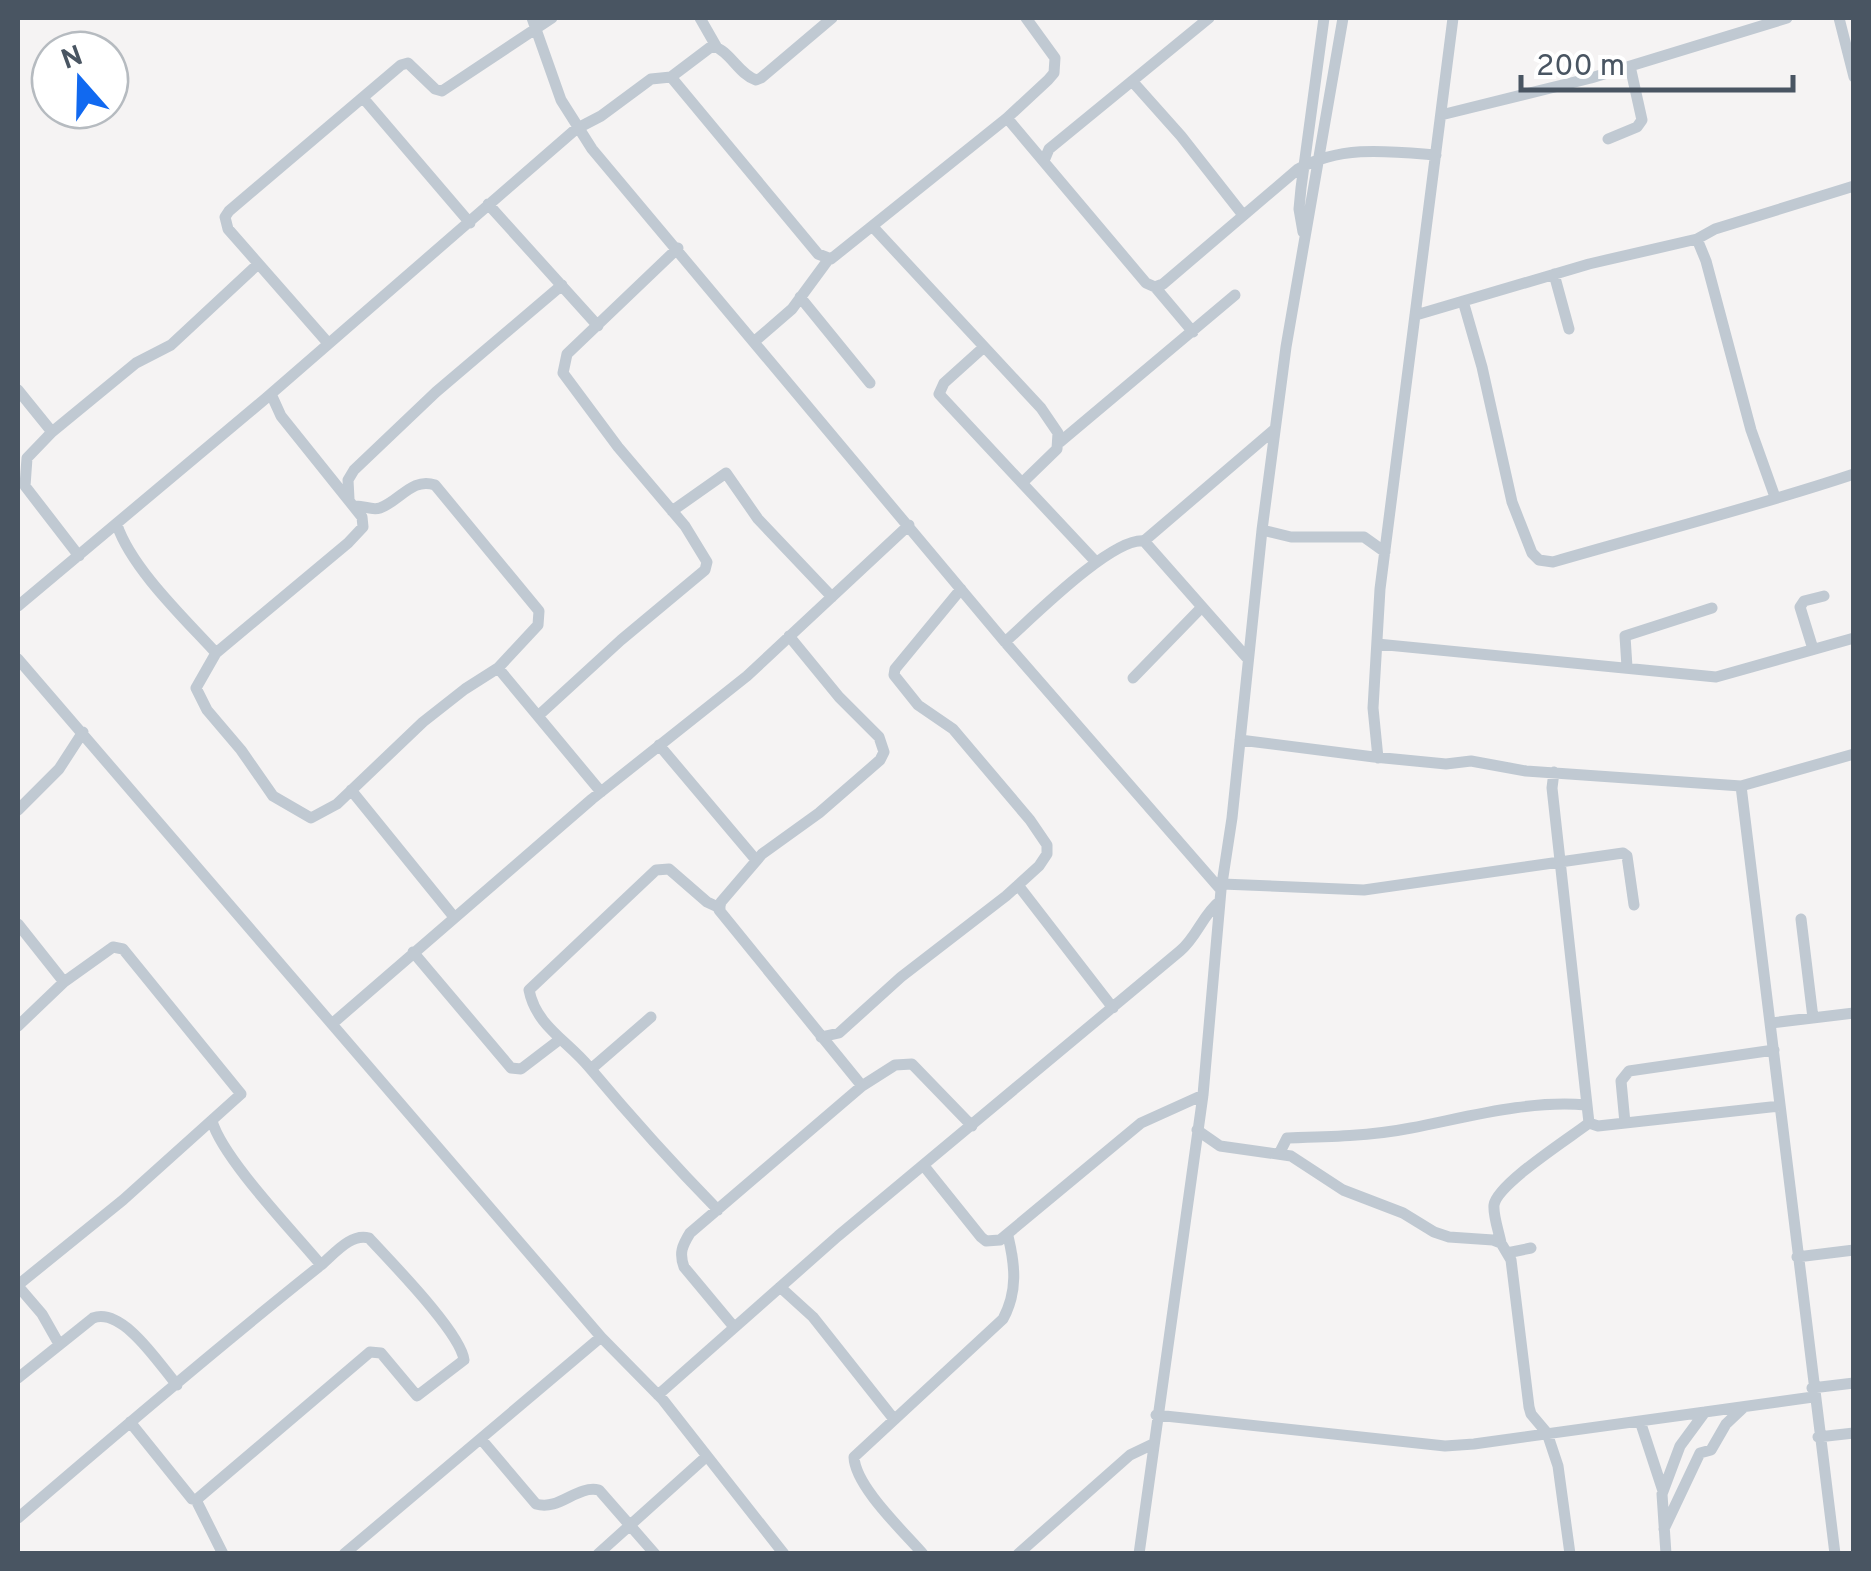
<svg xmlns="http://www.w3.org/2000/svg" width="1871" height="1571" font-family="Overpass,sans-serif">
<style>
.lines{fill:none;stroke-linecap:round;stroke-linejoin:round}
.minor{stroke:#c0c9d2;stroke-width:11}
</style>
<rect width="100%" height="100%" fill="#f5f3f3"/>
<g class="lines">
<!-- minor -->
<path class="minor" d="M532 18 561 100 592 149 1005 642 1221 890
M700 18 716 46
M1839 18 1854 77
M671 77 818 254 831 259 1007 118 1048 80 1054 73 1055 58 1026 18
M1132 81 1181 136 1243 215
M364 99 470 223
M1441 115 1591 78 1787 18
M1007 118 1146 283 1155 287 1163 284 1298 169C1341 145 1388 151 1436 155
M1608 139 1637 127 1642 120 1630 66
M1044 161 1049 149 1209 18
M488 204 598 326
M873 227 1041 408 1058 433 1057 449 1022 483 1096 562
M1303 232 1299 209 1301 188 1324 18
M1697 239 1706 261 1751 430 1775 497
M1554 274 1569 329
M1155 287 1193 332
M800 297 870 383
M1463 301 1482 367 1512 502 1532 553 1539 560 1553 562C1653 533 1755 507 1854 474
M1416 315 1589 264 1697 239 1715 229 1854 186
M755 341 792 309 828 260
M328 343 228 229 225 217 229 211 401 65 408 63 435 89 442 91 552 18
M984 347 944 383 939 394 1022 483
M18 390 52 432
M1060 442 1235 295
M349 499 348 480 354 470 436 392 562 285
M672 511 726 473 758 519 832 597
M117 525C132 569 185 619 216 653L348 543 363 527 362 517 281 416 271 394
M1262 530 1291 537H1364L1385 552
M1144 541 1275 429
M79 556 25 486 27 458 52 432 136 363 171 345 257 265
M18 606 265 399 576 129 601 116 651 79 671 77 712 46C730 50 738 74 756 80L761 78 832 18
M789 636 839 697 879 737 884 752 880 760 819 813 762 854 721 902 719 910 862 1086
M1005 642C1031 619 1112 537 1144 541L1248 659
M1377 644 1716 677 1854 638
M1813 649 1800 607 1804 601 1824 596
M216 653 196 688 207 710 241 750 273 796 311 818 337 804 423 722 465 689 498 668 538 625 539 611 435 485C412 477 400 501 380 508 371 511 364 505 354 506
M18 659 601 1337 663 1400 784 1554
M1627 667 1625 636 1712 608
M498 668 601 792
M1133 678 1201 608
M538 716 621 640 705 570 707 562 685 526 618 447 563 373 567 354 678 248
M1240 740 1374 757 1446 764 1471 761 1526 771 1741 786 1835 1554
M659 745 756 860
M1378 758 1373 708 1380 589 1453 18
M1554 772 1552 788 1589 1123 1598 1126 1780 1106
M1741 786 1854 754
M351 790 454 917
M18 810 59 769 83 732
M1222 884 1364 890 1623 853 1627 856 1634 905
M1018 885 1113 1008
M1801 919 1813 1018
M18 924 64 982 113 947 123 949 241 1094 123 1200 18 1285
M413 952 511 1068 521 1069 559 1040
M333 1023 592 799 747 676 909 525
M1771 1023 1854 1013
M18 1026 64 982
M821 1037 839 1033 901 977 1006 896 1039 866 1047 854V845L1030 820 953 729 918 705 894 675 895 669 961 589
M591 1069 651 1017
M1625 1123 1621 1081 1629 1071 1774 1050
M1197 1130 1220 1146 1291 1156 1343 1190 1403 1213 1434 1232 1449 1237 1493 1240 1501 1243 1511 1260 1529 1407 1531 1414 1547 1433 1558 1466 1570 1554
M1280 1152 1287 1138C1328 1137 1371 1136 1411 1128 1468 1117 1527 1100 1586 1105
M924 1166 981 1237 986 1241 1000 1240 1141 1123 1203 1095
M718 1210C673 1164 630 1116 589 1067 568 1041 536 1026 529 990L656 870 669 869 707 902 720 908
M1501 1243C1499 1232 1493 1216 1494 1205 1497 1184 1571 1137 1589 1123
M1507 1253 1531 1248
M1797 1257 1854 1250
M18 1286 42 1314 59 1344
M780 1287 813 1317 893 1418
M734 1327 684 1267C679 1253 682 1246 690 1233L862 1086 895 1065 912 1064 972 1126
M18 1378 93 1318C123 1307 159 1364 177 1385
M1812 1388 1854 1383
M658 1395 838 1236 1180 951C1197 937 1203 914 1220 901
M1156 1415 1445 1446 1474 1444 1813 1397
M1640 1421 1663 1491
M130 1422 192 1499 196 1500 370 1352 381 1353 417 1396 464 1360C461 1333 391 1262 369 1238 351 1233 335 1253 321 1265 293 1231 223 1159 212 1121
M1818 1437 1854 1433
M481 1439 536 1504C560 1511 576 1485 599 1490L655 1554
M196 1500 223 1554
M18 1518C118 1432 218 1347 321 1265
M1664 1529 1700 1453 1711 1450 1726 1424 1744 1407
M344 1554 601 1337
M598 1554 707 1456
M923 1554C903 1531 855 1486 854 1457L1003 1319C1018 1291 1015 1265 1008 1236
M1018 1554 1130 1455 1153 1444
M1139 1554 1203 1095 1221 890 1232 818 1262 530 1286 347 1343 18
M1666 1554 1662 1494 1680 1446 1705 1412"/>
</g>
<!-- border -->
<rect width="1871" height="1571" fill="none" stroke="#495562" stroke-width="40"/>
<!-- north arrow -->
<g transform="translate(80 80) rotate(340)"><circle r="48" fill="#ffffff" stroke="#b6bbc0" stroke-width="2.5"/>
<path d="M0-8L18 38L0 25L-18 38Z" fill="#1169f0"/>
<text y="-15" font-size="28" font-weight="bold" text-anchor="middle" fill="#495562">N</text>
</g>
<!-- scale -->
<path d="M1521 75v15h272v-15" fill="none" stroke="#495562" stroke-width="5"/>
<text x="1536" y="75" font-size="30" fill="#495562" stroke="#ffffff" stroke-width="8" paint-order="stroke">200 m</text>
</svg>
